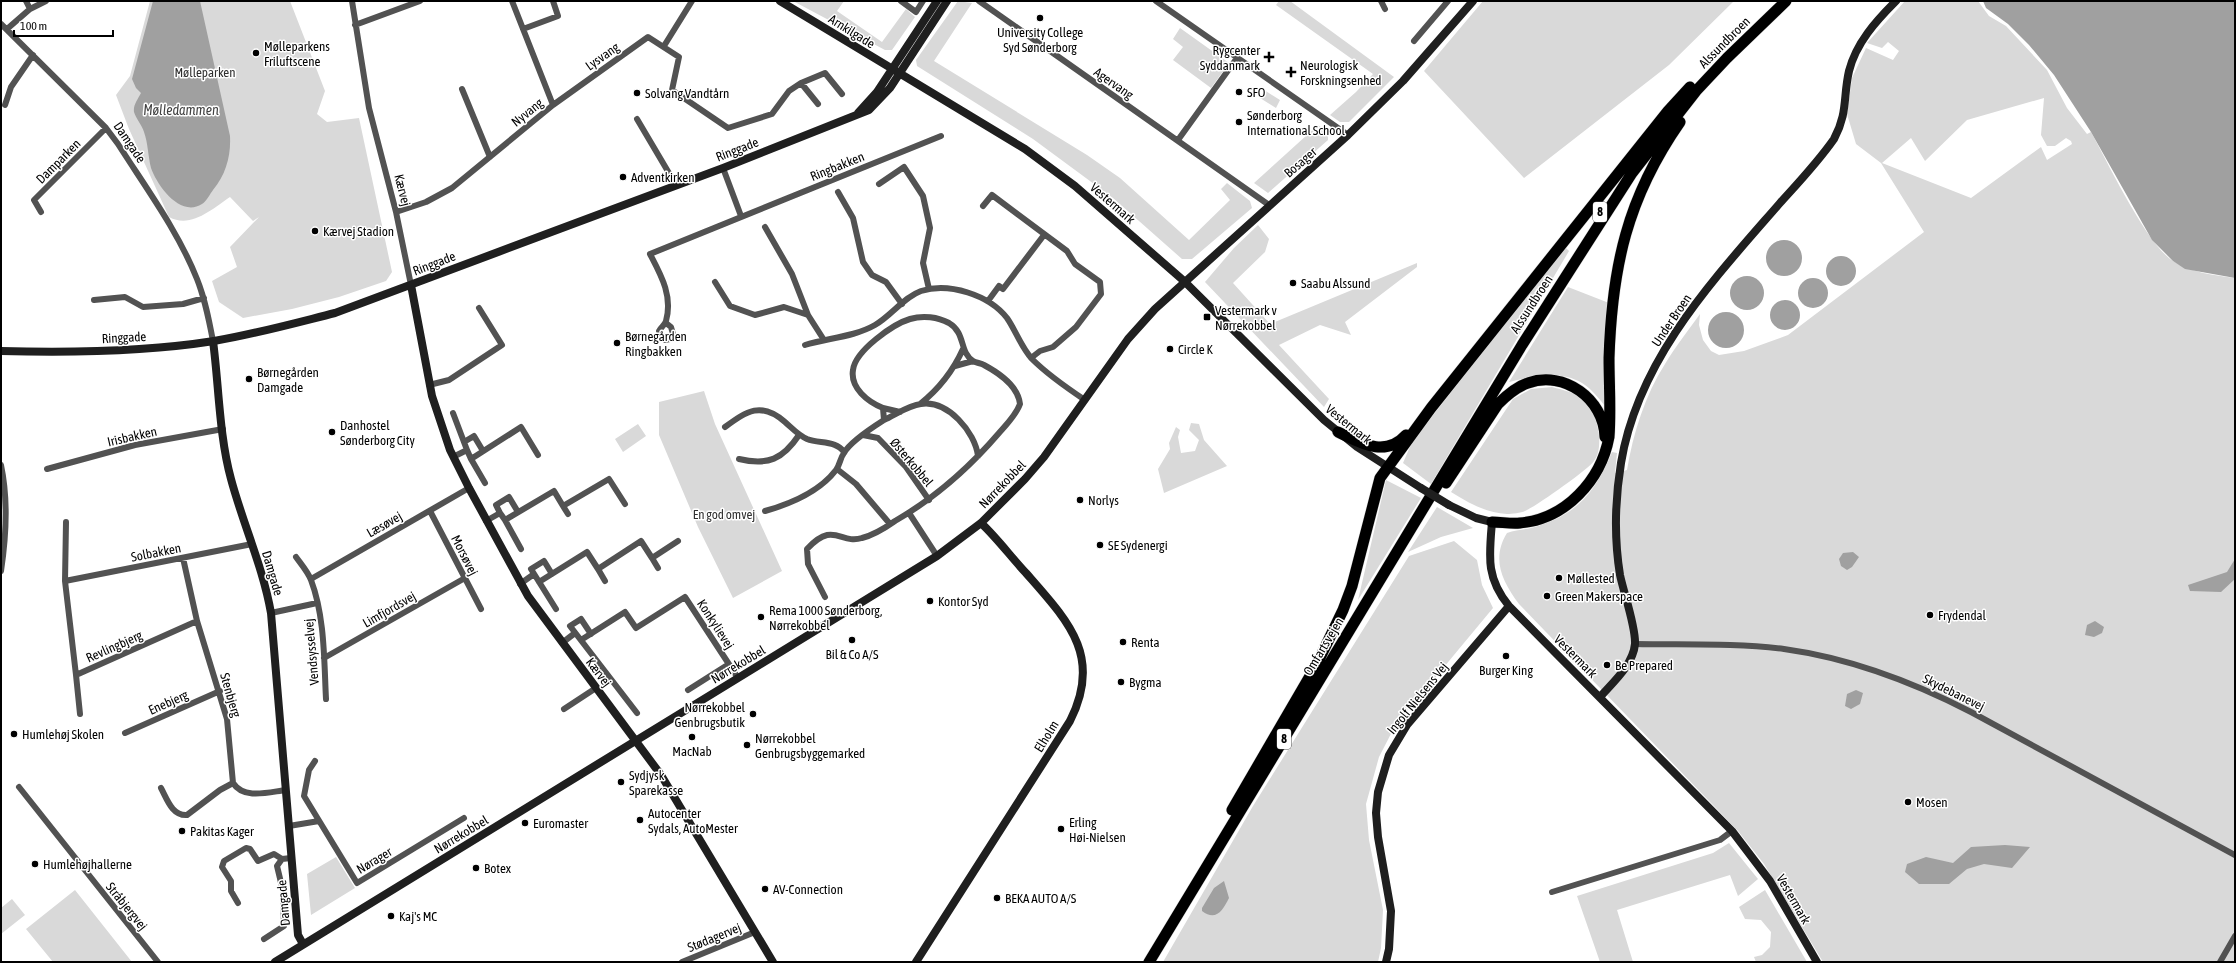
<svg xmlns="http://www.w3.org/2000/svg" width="2236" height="963" font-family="'Asap Condensed',sans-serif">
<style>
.green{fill:#d9d9d9;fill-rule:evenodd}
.water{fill:#a0a0a0}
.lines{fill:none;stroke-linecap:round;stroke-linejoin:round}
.highway-casing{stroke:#dbdbdb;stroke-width:12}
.street{stroke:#525252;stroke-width:6}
.secondary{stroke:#1f1f1f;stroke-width:8}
.highway{stroke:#000;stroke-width:11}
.secondary-bridge{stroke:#1f1f1f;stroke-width:8}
.poi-dot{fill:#000;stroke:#fff;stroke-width:1.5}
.labels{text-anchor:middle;stroke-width:3;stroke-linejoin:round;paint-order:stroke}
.shield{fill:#fff;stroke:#4c4c4c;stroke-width:1}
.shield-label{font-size:12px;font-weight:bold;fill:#000}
.street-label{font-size:13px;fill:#000;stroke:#fff}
.poi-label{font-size:13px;fill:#000;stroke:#fff;text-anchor:start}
.park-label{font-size:13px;fill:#303030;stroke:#fff}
.water-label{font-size:14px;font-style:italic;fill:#414141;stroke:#fff}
</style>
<rect width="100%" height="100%" fill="#fff"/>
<!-- green -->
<path class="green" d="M150 1H290L325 91 317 114 327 122 359 118 392 272 386 281 339 297 292 309 243 318 219 302 212 281 237 267 230 247 259 217 253 221 230 197C212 209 191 229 169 217L129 129 116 95 130 76Z
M793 1H844L837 11 882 42 906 9 915 17 892 50H885Z
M958 1 972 3 934 61 1087 155 1120 178 1189 240 1230 200 1221 189 1227 183 1250 201 1252 208 1192 259H1182L1113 198 1033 139 917 66 916 60Z
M1279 1H1290L1394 77 1349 122H1340L1330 115 1356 92 1373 74 1276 5Z
M1483 1H1734L1669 65 1524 178 1424 71Z
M1905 1H1978L1989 16 2006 26 2047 70 2067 108 2087 134 2091 132C2108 163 2147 245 2173 261 2192 273 2214 275 2235 278V962H1823L1764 864 1738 831 1519 604C1502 581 1491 559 1507 533 1515 530 1523 530 1531 528 1576 516 1595 493 1612 452L1617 453 1615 473 1627 470C1633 434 1645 395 1665 364 1675 347 1688 331 1700 314L1699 325 1703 340 1711 351 1719 355 1744 351 1788 335 1924 232 1881 163 1856 144 1847 114 1852 78 1866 48 1893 60 1899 51 1888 42 1882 48 1867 43ZM2044 98 2041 135 2047 146H2055L2066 138 2071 141 2072 144 2047 160 2041 147 1971 198 1882 163 1911 138 1925 161 1967 120Z
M1180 28 1229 63 1211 88 1173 60 1183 47 1173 39Z
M1264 90 1280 100 1276 108 1260 98Z
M1318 125 1328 132V140L1268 193 1254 183Z
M1258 225 1269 239 1265 252 1233 283 1270 324 1417 263V267L1345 322 1351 335 1320 325 1279 345 1329 399 1324 407 1205 282 1234 248Z
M1565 247 1569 251 1431 484 1403 463 1412 442Z
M1568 287 1609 303 1606 407C1599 399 1591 388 1582 383 1559 369 1533 377 1509 382Z
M1552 387C1563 390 1578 393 1586 401 1597 413 1605 447 1594 461 1589 469 1535 507 1525 511 1521 513 1512 514 1507 514 1486 513 1469 503 1451 492L1513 399 1531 389Z
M704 391 715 424 782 571 733 598 698 527 659 435V402Z
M1191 423 1199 424 1204 440 1227 466 1164 493 1158 469 1170 449 1169 443 1176 427 1180 430 1178 437 1181 453 1195 451 1199 440 1189 430Z
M638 424 646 436 623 452 615 439Z
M1386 480 1421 498 1358 600Z
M1437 507 1473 528 1441 537 1408 552Z
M1454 541 1477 560 1482 585 1493 608 1395 726 1379 757 1366 804 1369 840 1383 910 1381 948 1378 962H1163L1253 806 1409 556Z
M1729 843 1758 879 1738 896 1730 875 1617 910 1633 962H1600L1577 896 1713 853Z
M336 857 355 888 311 915 307 874Z
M75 890 132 962H53L26 929Z
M1765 890 1807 962H1756L1754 957 1762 955 1770 947 1771 932 1761 920 1745 919 1739 907Z
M12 899 25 915 1 934V908Z"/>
<!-- water -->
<path class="water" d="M153 1H200L230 136C231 156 226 174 213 190 210 194 206 202 202 204 180 218 157 185 151 168 148 156 148 143 144 132 142 125 136 119 134 112 133 105 138 99 141 93L136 88 132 79Z
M1983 1H2235V278L2185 269 2173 261 2152 240 2091 132 2054 75 2029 45 2008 24 1986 8Z
M1766 258a18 18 0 1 1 36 0a18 18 0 1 1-36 0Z
M1826 271a15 15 0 1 1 30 0a15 15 0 1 1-30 0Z
M1730 293a17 17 0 1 1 34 0a17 17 0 1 1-34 0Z
M1798 293a15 15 0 1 1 30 0a15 15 0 1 1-30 0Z
M1770 315a15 15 0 1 1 30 0a15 15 0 1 1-30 0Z
M1708 330a18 18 0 1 1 36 0a18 18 0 1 1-36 0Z
M1853 552 1859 557 1852 567 1847 570 1841 566 1839 559 1843 553Z
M2235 559V579L2221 592 2190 591 2188 585 2227 572Z
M2095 621 2104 627 2102 633 2094 637 2085 635 2087 625Z
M1856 690 1863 693 1860 704 1851 709 1845 706 1847 694Z
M2005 845 2030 847 2012 868 1984 864 1967 869 1949 884H1919L1905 872 1907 864 1926 857 1953 863 1971 847Z
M1224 881 1229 898C1223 910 1216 922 1202 911V908L1214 888Z"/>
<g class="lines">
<defs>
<path id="highway" d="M1338 432C1361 443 1385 458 1406 435
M1446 483 1498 404C1507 395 1516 387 1528 383 1564 370 1604 399 1605 437
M1492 522C1501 522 1511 524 1520 523 1566 519 1601 480 1609 437 1611 411 1609 384 1609 358 1612 267 1627 198 1680 122
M1232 810 1317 664 1343 610 1352 586 1380 478 1431 408 1668 111 1690 87
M1149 962 1522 345 1632 173 1696 91 1727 58 1786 1"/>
</defs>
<!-- highway casing -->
<use href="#highway" class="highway-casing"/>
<!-- street -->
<path class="street" d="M26 1 30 9
M352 1 369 108 396 212 411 285
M512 1 553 105
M901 1 916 12 923 1
M979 1 1269 205
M1156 1 1348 135
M1381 1 1385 9
M1 24 106 128 118 144C146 188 178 231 197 279 205 299 209 320 213 341
M355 25 420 1
M7 29 30 9 46 1
M523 29 558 16 553 1
M1414 41 1448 1
M664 46 692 1
M801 83 818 104
M462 89 490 157
M5 105 11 87 33 55
M637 119 676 185
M1178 140 1237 58
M723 168 741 216
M879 184 904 167 923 196 930 228 923 263 929 289
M838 192 853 218 863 262 872 275 886 282 902 304
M983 206 992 195 1067 251 1075 264 1100 282 1101 294 1076 327 1053 347 1040 351 1031 358
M41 212 34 200 106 128
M396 212 426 202 452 188 553 105 648 37 679 57 672 90 728 128 772 114 789 91 801 83 825 73 842 94
M765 227 792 274 808 315 824 340
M715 282 730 306 755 315 784 307 808 315
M94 300 125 297 143 307 183 304 204 298
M988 301 999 286 1003 289 1044 235
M666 323 671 327 673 334 670 339 665 340 659 331C661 327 665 325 666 321 673 296 661 275 650 254L941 136
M805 345C828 338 854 337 875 325 891 316 904 297 921 291 949 282 989 295 1007 318 1016 331 1021 347 1032 359 1048 375 1067 388 1085 400
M955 366 973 361
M429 385 449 380 502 345 479 308
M920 404C939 389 953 371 963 349
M883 408 900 412
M453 413 467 450
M884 420C895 415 909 405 921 404 948 400 975 432 978 456
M725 427C747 411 761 401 785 422 792 428 798 435 807 439 819 444 836 440 844 452
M863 435 878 438 906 467 929 500
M464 442 474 436 483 451
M453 457 467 450 471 459 521 427 538 455
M471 459 485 483
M739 459C768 466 783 459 799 435
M1 465C8 498 6 538 1 571
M47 469 135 445 223 429
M837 469 856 484 890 524
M563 506 568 514
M430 511 481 609
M765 511C790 504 820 491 836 470 840 465 840 458 844 453 850 442 873 427 884 420L883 408C868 402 850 388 853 370 855 351 893 324 910 319 923 315 938 317 949 323 966 333 959 352 973 361 976 363 981 363 984 365 999 373 1018 386 1020 404 1016 415 1007 424 999 433 969 468 935 498 895 521 885 528 874 535 862 538 840 545 834 520 807 549L808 564 825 597
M500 513 496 505 509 497 518 512
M909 513 937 556
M505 520 521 549
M486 521 500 513 505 520 554 491 563 506 609 479 625 504
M66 522 65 581 76 675
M296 557C301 564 308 572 311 580 325 617 324 661 326 699
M183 558 197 621 227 719 233 783C244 800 269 792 286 790
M652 558 658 568
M598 569 605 581
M552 574 544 561 531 569 556 609
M311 579 469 488
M65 581 252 544
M539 582 587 552 598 569 641 541 652 558 678 541
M520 584 534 574
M271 613 317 603
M591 634 581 619 570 626 637 713
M581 640 625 612 636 628 685 597 738 678
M562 643 575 633
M1635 644C1685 645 1735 643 1784 649 1849 658 1913 682 1971 712L2235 855
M324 658 465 578
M688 690 729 664
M564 709 596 688
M80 714 76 675 197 621
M125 733 220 691
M315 761 309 770 304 796 357 883 464 818
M19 787 158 962
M161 788C167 799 172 816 187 815L220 790 233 783
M289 826 319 821
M1552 892 1720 840 1732 831
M238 903 231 891V881L222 867 224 861 246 848 250 849 258 861 274 854 282 859
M264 939 284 926 283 891 277 866 282 859 291 858
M682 962 755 932
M2220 962 2235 936"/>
<!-- secondary -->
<path class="secondary" d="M780 1 1025 149 1075 186 1184 281 1324 420 1357 447 1421 488
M858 113 877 92 937 1
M411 285 432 396 450 450 469 488 528 596 661 775 773 962
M213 341C219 386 219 435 231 479 243 524 263 567 271 613L298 935 303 944
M1 351C72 353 144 352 214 341 255 334 295 323 335 313L723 168 869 110 890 88 947 1
M1449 505 1476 518 1492 522C1489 557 1486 578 1509 606L1732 831 1770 881 1817 962
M1600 697C1613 682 1633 665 1635 644 1636 627 1624 594 1620 575 1614 538 1615 500 1621 463 1638 359 1714 279 1780 203 1799 182 1818 162 1834 139 1848 113 1843 97 1849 71 1856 43 1876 21 1896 1
M275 962 937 556 981 523 1025 479 1044 457 1128 339 1155 309 1348 135 1403 81 1473 1
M916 962 1070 721C1103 656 1068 621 1026 573 1011 557 997 538 981 523
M1386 962 1389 949 1391 911 1378 837 1376 813 1378 792 1389 755 1407 725 1509 606"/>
<!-- highway -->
<use href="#highway" class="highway"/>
<!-- secondary-bridge -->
<path class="secondary-bridge" d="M1421 488 1449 505"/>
</g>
<!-- markers -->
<g class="poi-dot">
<circle cx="1040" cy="18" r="4"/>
<circle cx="256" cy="53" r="4"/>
<path d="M1267 51h4v4h4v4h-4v4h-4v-4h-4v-4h4z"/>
<path d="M1289 66h4v4h4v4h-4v4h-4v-4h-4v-4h4z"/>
<circle cx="1239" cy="92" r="4"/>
<circle cx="637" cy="93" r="4"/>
<circle cx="1239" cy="122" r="4"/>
<circle cx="623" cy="177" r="4"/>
<circle cx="315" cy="231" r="4"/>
<circle cx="1293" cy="283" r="4"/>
<rect x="1203" y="313" width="8" height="8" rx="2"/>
<circle cx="617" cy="343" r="4"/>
<circle cx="1170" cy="349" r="4"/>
<circle cx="249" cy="379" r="4"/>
<circle cx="332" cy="432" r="4"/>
<circle cx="1080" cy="500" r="4"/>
<circle cx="1100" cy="545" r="4"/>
<circle cx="1559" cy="578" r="4"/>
<circle cx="1547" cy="596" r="4"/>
<circle cx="930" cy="601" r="4"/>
<circle cx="1930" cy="615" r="4"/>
<circle cx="761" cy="617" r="4"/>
<circle cx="852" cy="640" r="4"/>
<circle cx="1123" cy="642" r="4"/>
<circle cx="1506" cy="656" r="4"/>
<circle cx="1607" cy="665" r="4"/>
<circle cx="1121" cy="682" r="4"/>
<circle cx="753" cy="714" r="4"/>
<circle cx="14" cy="734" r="4"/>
<circle cx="692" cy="737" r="4"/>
<circle cx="747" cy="745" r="4"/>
<circle cx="621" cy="782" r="4"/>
<circle cx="1908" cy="802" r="4"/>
<circle cx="640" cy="820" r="4"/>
<circle cx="525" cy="823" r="4"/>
<circle cx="1061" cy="829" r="4"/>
<circle cx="182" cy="831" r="4"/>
<circle cx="35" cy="864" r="4"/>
<circle cx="476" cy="868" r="4"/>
<circle cx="765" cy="889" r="4"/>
<circle cx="997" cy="898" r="4"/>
<circle cx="391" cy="916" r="4"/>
</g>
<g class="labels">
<!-- shield labels -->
<g class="shield">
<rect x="1593" y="202" width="14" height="20" rx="3"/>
<rect x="1277" y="729" width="14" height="20" rx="3"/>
</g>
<g class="shield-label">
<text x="1600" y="216">8</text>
<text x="1284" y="743">8</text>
</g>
<!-- street labels -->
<g class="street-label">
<text transform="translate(852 31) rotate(32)" y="5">Arnkilgade</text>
<text transform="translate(1724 42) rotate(-45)" y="5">Alssundbroen</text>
<text transform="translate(602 56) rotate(-35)" y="5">Lysvang</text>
<text transform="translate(1114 83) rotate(35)" y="5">Agervang</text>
<text transform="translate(527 112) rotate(-39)" y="5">Nyvang</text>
<text transform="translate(130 142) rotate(56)" y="5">Damgade</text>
<text transform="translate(737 149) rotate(-21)" y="5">Ringgade</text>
<text transform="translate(58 161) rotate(-45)" y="5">Damparken</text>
<text transform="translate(1300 162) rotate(-41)" y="5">Bosager</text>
<text transform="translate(837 166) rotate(-22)" y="5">Ringbakken</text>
<text transform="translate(403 190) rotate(76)" y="5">Kærvej</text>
<text transform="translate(1113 203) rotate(41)" y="5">Vestermark</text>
<text transform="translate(434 263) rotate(-21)" y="5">Ringgade</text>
<text transform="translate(1531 304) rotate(-57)" y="5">Alssundbroen</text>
<text transform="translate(1671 320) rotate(-56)" y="5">Under Broen</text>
<text transform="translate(124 337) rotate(-3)" y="5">Ringgade</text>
<text transform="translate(1349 424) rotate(39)" y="5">Vestermark</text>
<text transform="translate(132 436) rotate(-13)" y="5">Irisbakken</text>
<text transform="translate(912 462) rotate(50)" y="5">Østerkobbel</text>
<text transform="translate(1002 484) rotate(-46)" y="5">Nørrekobbel</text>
<text transform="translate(384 524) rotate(-30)" y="5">Læsøvej</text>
<text transform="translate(156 552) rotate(-11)" y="5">Solbakken</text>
<text transform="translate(465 555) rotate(63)" y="5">Morsøvej</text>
<text transform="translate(273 573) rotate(74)" y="5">Damgade</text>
<text transform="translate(389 609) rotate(-30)" y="5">Limfjordsvej</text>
<text transform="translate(716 624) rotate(57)" y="5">Konkylievej</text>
<text transform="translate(114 646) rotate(-24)" y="5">Revlingbjerg</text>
<text transform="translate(1323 646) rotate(-59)" y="5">Omfartsvejen</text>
<text transform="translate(311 652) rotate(-95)" y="5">Vendsysselvej</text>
<text transform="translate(1576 656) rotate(45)" y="5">Vestermark</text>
<text transform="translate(738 664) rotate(-31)" y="5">Nørrekobbel</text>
<text transform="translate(599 672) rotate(53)" y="5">Kærvej</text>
<text transform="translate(1954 692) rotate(26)" y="5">Skydebanevej</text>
<text transform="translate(231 695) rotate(74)" y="5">Stenbjerg</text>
<text transform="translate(1417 698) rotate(-51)" y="5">Ingolf Nielsens Vej</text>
<text transform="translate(168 702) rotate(-24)" y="5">Enebjerg</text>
<text transform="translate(1046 736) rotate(-58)" y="5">Elholm</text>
<text transform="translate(461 834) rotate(-31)" y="5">Nørrekobbel</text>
<text transform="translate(374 860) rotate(-31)" y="5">Nørager</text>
<text transform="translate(1794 899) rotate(60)" y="5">Vestermark</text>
<text transform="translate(283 903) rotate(-95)" y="5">Damgade</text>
<text transform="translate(127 906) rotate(51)" y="5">Stråbjergvej</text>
<text transform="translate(714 937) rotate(-22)" y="5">Stødagervej</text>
</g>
<!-- poi labels -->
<g class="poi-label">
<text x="1040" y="37" text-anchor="middle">University College<tspan x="1040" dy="15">Syd Sønderborg</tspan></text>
<text x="264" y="51">Mølleparkens<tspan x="264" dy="15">Friluftscene</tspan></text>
<text x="1260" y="55" text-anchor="end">Rygcenter<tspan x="1260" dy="15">Syddanmark</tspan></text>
<text x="1300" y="70">Neurologisk<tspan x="1300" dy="15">Forskningsenhed</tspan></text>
<text x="1247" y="97">SFO</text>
<text x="645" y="98">Solvang Vandtårn</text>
<text x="1247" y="120">Sønderborg<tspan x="1247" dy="15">International School</tspan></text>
<text x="631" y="182">Adventkirken</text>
<text x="323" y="236">Kærvej Stadion</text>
<text x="1301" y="288">Saabu Alssund</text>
<text x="1215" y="315">Vestermark v<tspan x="1215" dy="15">Nørrekobbel</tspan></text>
<text x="625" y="341">Børnegården<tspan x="625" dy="15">Ringbakken</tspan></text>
<text x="1178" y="354">Circle K</text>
<text x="257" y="377">Børnegården<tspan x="257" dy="15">Damgade</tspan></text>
<text x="340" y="430">Danhostel<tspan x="340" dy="15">Sønderborg City</tspan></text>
<text x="1088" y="505">Norlys</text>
<text x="1108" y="550">SE Sydenergi</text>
<text x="1567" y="583">Møllested</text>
<text x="1555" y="601">Green Makerspace</text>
<text x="938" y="606">Kontor Syd</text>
<text x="769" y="615">Rema 1000 Sønderborg,<tspan x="769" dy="15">Nørrekobbel</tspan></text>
<text x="1938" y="620">Frydendal</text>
<text x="1131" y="647">Renta</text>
<text x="852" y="659" text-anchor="middle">Bil &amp; Co A/S</text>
<text x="1615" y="670">Be Prepared</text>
<text x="1506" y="675" text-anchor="middle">Burger King</text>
<text x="1129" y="687">Bygma</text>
<text x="745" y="712" text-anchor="end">Nørrekobbel<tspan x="745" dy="15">Genbrugsbutik</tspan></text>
<text x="22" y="739">Humlehøj Skolen</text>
<text x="755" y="743">Nørrekobbel<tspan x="755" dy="15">Genbrugsbyggemarked</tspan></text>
<text x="692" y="756" text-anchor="middle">MacNab</text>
<text x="629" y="780">Sydjysk<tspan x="629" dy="15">Sparekasse</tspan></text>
<text x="1916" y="807">Mosen</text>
<text x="648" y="818">Autocenter<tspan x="648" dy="15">Sydals, AutoMester</tspan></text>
<text x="1069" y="827">Erling<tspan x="1069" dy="15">Høi-Nielsen</tspan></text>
<text x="533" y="828">Euromaster</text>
<text x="190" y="836">Pakitas Kager</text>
<text x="43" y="869">Humlehøjhallerne</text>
<text x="484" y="873">Botex</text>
<text x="773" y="894">AV-Connection</text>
<text x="1005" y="903">BEKA AUTO A/S</text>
<text x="399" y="921">Kaj's MC</text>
</g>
<!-- park labels -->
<g class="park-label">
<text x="205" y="77">Mølleparken</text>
<text x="724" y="519">En god omvej</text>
</g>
<!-- water labels -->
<g class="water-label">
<text x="181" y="115">Mølledammen</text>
</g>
</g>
<!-- border -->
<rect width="2236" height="963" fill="none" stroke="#000000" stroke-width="4"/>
<!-- scale -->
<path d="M14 30v6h99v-6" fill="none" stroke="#000000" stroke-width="2"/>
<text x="20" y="30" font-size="12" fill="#000000" stroke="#ffffff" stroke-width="3" paint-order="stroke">100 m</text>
</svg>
